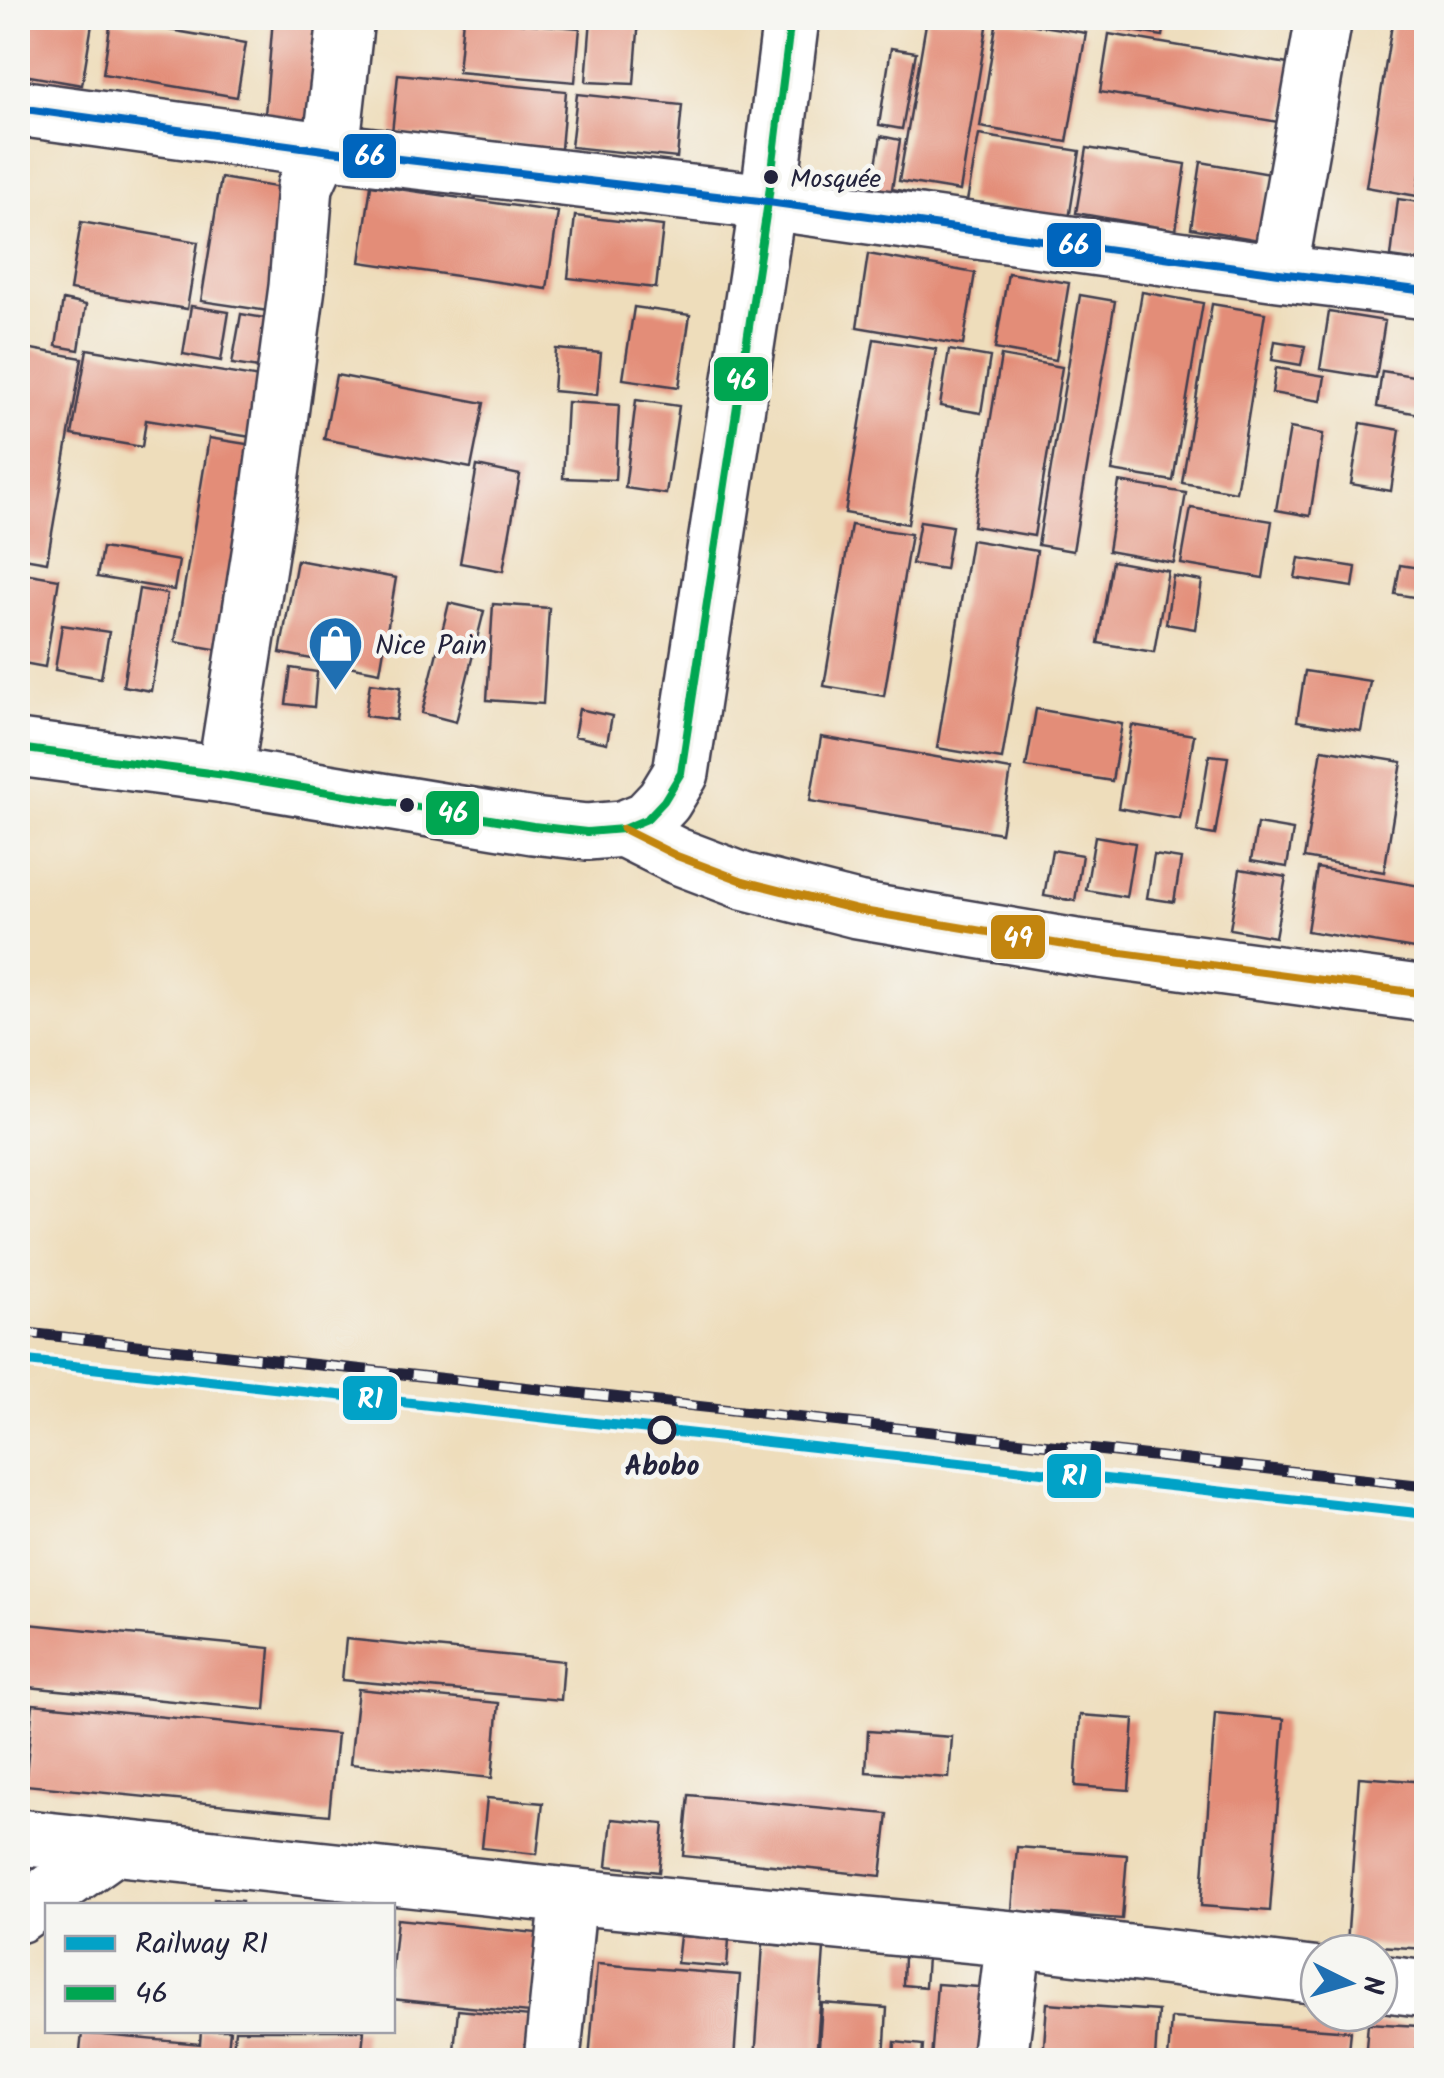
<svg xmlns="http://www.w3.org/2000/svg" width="1444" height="2078" font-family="Kalam,sans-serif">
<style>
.building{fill:#e38d78}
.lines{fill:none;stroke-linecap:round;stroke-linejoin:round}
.street-casing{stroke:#413e4e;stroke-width:60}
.secondary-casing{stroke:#413e4e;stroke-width:60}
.street{stroke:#fff;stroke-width:55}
.secondary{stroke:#fff;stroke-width:55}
.rail-casing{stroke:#22223b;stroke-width:11}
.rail{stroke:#f6f6f2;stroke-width:8;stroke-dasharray:22;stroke-linecap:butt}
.bus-1-casing{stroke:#f6f6f2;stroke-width:15}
.bus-2-casing{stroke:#f6f6f2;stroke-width:15}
.bus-3-casing{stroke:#f6f6f2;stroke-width:15}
.bus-1{stroke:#00a651;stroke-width:8}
.bus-2{stroke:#0065bd;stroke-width:8}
.bus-3{stroke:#c2850f;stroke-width:8}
.rail-1-casing{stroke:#f6f6f2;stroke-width:18}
.rail-1{stroke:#02a2c7;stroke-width:10}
.bus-dot{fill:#22223b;stroke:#f6f6f2;stroke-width:4}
.stop-dot{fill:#f6f6f2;stroke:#22223b;stroke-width:5}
.labels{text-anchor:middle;stroke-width:9;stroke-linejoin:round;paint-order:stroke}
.bus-label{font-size:26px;fill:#22223b;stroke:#f6f6f2;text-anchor:start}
.poi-label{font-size:28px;fill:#22223b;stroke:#f6f6f2;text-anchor:start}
.stop-label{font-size:28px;font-weight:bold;fill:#22223b;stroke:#f6f6f2}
.line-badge{stroke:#f6f6f2;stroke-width:4}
.badge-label{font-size:28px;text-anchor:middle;font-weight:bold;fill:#fff}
</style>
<rect width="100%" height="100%" fill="#f6f6f2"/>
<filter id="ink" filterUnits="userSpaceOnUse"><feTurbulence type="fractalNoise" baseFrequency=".01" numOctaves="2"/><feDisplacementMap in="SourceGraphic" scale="20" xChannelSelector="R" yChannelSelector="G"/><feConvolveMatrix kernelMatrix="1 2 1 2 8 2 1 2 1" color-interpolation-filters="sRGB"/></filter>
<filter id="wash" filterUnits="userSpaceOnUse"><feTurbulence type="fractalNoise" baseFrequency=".0048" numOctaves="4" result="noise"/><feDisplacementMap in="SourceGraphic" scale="40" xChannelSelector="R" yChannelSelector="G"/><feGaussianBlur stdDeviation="2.25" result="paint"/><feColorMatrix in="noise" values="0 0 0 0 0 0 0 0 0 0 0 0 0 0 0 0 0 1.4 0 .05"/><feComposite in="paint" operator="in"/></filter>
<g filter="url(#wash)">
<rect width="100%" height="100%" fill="#edb"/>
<g id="blocks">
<!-- building -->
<path class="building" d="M18 18H93L82 85 18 74Z
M273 18H323L313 131 264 127Z
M463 18 580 28 575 82 458 72Z
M591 18H639L634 84 586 82Z
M927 18H967L988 21 960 191 899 181Z
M1109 18H1166L1163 36 1107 27Z
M1393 18H1426V135L1417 196 1366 187Z
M997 19 1086 33 1067 142 980 127Z
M111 20 246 43 237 97 103 74Z
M1109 34 1294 65 1284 123 1100 92Z
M891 48 916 52 902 129 879 125Z
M398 74 566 91 561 149 392 133Z
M577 94 682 105 677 158 571 147Z
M979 135 1080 151 1069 219 967 201Z
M881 136 900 140 892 189 929 196 926 213 869 204Z
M1087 148 1186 164 1176 230 1076 213Z
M1201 162 1270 174 1259 240 1191 228Z
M221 178 287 189 268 311 201 301Z
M371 185 558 212 547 289 360 262Z
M1398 199 1426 203V262L1391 257Z
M575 216 663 226 656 288 568 278Z
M81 222 198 242 187 309 70 290Z
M868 254 975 273 963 345 857 327Z
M1008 273 1069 283 1056 360 995 349Z
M1142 292 1203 303 1173 481 1112 471Z
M1080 295 1115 301 1073 551 1038 545Z
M63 300 86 305 79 350 56 346Z
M1212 304 1265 313 1236 492 1182 483Z
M191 306 229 312 221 361 183 354Z
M634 307 690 315 679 387 623 379Z
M1329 312 1385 321 1376 378 1320 369Z
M241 314 287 322 279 371 232 364Z
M874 339 936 349 908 524 845 513Z
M1275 341 1305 346 1301 365 1272 360Z
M26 348 82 358 47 562 18 557V401Z
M87 349 266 379 257 438 146 420 142 447 72 435Z
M556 349 601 353 597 395 553 391Z
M949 350 990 357 981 413 940 406Z
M1001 356 1062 367 1034 536 973 526Z
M1276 368 1325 376 1321 401 1272 393Z
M1382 371 1426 378V415L1377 407Z
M336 375 484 403 471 468 324 439Z
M636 400 679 406 666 494 625 488Z
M567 402 619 405 615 480 563 478Z
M1361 423 1400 430 1391 491 1351 484Z
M1290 428 1323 434 1310 516 1276 510Z
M209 438 265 447 231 652 175 642Z
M477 466 520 475 503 571 460 563Z
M1119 482 1186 493 1174 563 1108 551Z
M1424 493H1426V537L1418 535Z
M1191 508 1272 521 1263 578 1181 564Z
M920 521 952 526 945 569 912 564Z
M851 525 911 534 884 696 824 686Z
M971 540 1037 551 1002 759 937 748Z
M102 548 179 561 174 590 97 577Z
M1299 558 1356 567 1353 587 1295 578Z
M297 560 396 578 380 672 280 653Z
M1112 561 1168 571 1154 652 1098 643Z
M1400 565 1426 569V599L1395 594Z
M18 572 59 579 45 667 18 662Z
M1173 576 1202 581 1195 629 1166 624Z
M139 589 167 594 151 691 123 686Z
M449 603 484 611 456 722 422 713Z
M493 604 549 608 543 704 487 700Z
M62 625 109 632 101 678 55 670Z
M291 668 317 672 314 707 286 704Z
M1305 671 1370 681 1361 731 1297 721Z
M370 683 401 687 396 720 365 716Z
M579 709 612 716 607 743 574 736Z
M1036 709 1122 724 1112 781 1026 767Z
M1132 725 1194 735 1180 819 1118 808Z
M821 737 1011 770 1001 833 810 801Z
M1322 749 1402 762 1384 872 1304 858Z
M1209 755 1228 757 1215 835 1197 832Z
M1257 824 1293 830 1287 867 1251 861Z
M1095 836 1135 843 1126 897 1086 890Z
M1052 850 1082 855 1075 901 1044 896Z
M1154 855 1181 859 1174 902 1147 898Z
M1317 868 1426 887V951L1307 931Z
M1240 869 1286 877 1275 937 1230 929Z
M18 1623 270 1648 265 1710 18 1686Z
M346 1639 564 1661 561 1700 342 1680Z
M18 1689 29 1690 23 1753 18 1752Z
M358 1689 499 1703 492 1778 350 1764Z
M33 1704 337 1734 329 1815 25 1785Z
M1215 1713 1284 1719 1270 1911 1201 1906Z
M1080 1715 1134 1719 1129 1790 1075 1786Z
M868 1731 952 1737 949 1778 866 1772Z
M1359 1777 1426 1782V1949L1347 1944Z
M689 1795 888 1814 881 1876 683 1856Z
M487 1798 543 1803 537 1854 482 1848Z
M612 1819 664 1824 659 1872 607 1866Z
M1017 1847 1127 1855 1122 1919 1012 1911Z
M214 1899 242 1901V1906H214Z
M397 1919 537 1933 529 2013 392 1999V1969Z
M680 1936 729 1939 727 1967 677 1963Z
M763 1944 824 1949 816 2060H755Z
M904 1956 927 1957 925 1987 903 1985Z
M597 1964 740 1975 734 2060H589Z
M937 1984 992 1988 986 2060H931Z
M822 2003 887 2008 884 2060H818Z
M1047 2003 1158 2011 1155 2060H1043Z
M458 2010 531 2017 526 2060H453Z
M1171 2018 1351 2031 1348 2060H1168Z
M1368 2023 1418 2026 1416 2060H1365Z
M201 2030H230L227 2060H79L82 2033 200 2044Z
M235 2030H364L361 2060H232Z
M895 2042 923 2045 922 2060H894Z"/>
</g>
</g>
<g filter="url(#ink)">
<use href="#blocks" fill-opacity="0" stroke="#413e4e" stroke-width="2.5"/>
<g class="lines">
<defs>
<path id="street" d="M18 108 331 151 768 202 1279 273 1426 291
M1279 273 1324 18
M225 775 269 496 297 287 305 186 316 162 331 151 346 18
M623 829 677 856 743 881 857 910 1077 947 1426 994
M18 1837 569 1896 1014 1939 1319 1976
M18 1915 114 1847
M1379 1983 1426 1989
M552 2060 569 1896
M999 2060 1014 1939"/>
<path id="secondary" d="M18 748 225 775 533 826 587 832 623 829 647 819 664 801 681 773 768 202 791 18"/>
</defs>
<!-- street casing -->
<use href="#street" class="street-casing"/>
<!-- secondary casing -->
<use href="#secondary" class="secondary-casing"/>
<!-- street -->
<use href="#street" class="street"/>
<!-- secondary -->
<use href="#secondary" class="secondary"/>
<defs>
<path id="rail" d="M18 1332 1426 1486"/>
</defs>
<!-- rail casing -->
<use href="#rail" class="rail-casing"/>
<!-- rail -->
<use href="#rail" class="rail"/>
<defs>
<path id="bus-1" d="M18 748 225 775 533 826 587 832 623 829 647 819 664 801 681 773 768 202 791 18"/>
<path id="bus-2" d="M18 108 331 151 768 202 1279 273 1426 291"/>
<path id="bus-3" d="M623 829 677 856 743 881 857 910 1077 947 1426 994"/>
</defs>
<!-- bus-1 casing -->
<use href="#bus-1" class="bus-1-casing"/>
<!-- bus-2 casing -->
<use href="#bus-2" class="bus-2-casing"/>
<!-- bus-3 casing -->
<use href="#bus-3" class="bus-3-casing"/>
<!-- bus-1 -->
<use href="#bus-1" class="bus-1"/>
<!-- bus-2 -->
<use href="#bus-2" class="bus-2"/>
<!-- bus-3 -->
<use href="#bus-3" class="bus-3"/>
<defs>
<path id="rail-1" d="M18 1360 1426 1514"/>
</defs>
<!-- rail-1 casing -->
<use href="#rail-1" class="rail-1-casing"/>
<!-- rail-1 -->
<use href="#rail-1" class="rail-1"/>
</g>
</g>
<!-- icons -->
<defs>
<symbol id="shop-pin" viewBox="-11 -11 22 30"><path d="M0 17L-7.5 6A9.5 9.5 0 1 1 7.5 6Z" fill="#1f6fb2" stroke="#f6f6f2"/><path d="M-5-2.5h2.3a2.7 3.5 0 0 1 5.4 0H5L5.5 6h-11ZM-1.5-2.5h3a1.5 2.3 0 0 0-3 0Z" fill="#fff"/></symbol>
</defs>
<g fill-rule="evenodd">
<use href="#shop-pin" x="304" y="612" width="63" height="86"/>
</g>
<!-- markers -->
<g class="bus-dot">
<circle cx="771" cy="177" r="9"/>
<circle cx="407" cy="805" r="9"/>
</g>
<circle class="stop-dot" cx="662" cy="1430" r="12"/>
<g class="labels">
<!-- bus labels -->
<g class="bus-label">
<text x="790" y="187">Mosquée</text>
</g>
<!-- poi labels -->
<g class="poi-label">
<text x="375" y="654">Nice Pain</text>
</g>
<!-- stop labels -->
<g class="stop-label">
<text x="662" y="1475">Abobo</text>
</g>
</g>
<g class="line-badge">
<rect x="341" y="132" width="57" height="48" rx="10" fill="#0065bd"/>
<rect x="1045" y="221" width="58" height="48" rx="10" fill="#0065bd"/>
<rect x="712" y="355" width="58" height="48" rx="10" fill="#00a651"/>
<rect x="424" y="789" width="57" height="48" rx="10" fill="#00a651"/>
<rect x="989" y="913" width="58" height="48" rx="10" fill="#c2850f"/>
<rect x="341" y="1374" width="58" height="48" rx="10" fill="#02a2c7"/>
<rect x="1045" y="1452" width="58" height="48" rx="10" fill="#02a2c7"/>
</g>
<g class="badge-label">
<text x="370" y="165">66</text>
<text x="1074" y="254">66</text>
<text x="741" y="389">46</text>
<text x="453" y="822">46</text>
<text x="1018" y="947">49</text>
<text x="370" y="1408">R1</text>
<text x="1074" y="1485">R1</text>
</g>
<!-- margin -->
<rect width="1444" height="2078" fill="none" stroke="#f6f6f2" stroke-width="60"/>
<!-- legend -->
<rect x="45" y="1903" width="350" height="130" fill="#f6f6f2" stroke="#a1a1a9" stroke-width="2.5"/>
<rect x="65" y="1936" width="50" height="15" fill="#02a2c7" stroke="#a1a1a9" stroke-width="2.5"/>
<text x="135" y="1953" font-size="30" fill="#22223b">Railway R1</text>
<rect x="65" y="1986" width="50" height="15" fill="#00a651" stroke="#a1a1a9" stroke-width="2.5"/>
<text x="135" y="2003" font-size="30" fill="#22223b">46</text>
<!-- north arrow -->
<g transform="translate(1349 1983) rotate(95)"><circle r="48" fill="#f6f6f2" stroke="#a1a1a9" stroke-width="2.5"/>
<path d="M0-8L18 38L0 25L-18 38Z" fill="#1f6fb2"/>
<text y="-15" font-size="28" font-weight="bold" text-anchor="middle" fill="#22223b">N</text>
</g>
</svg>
